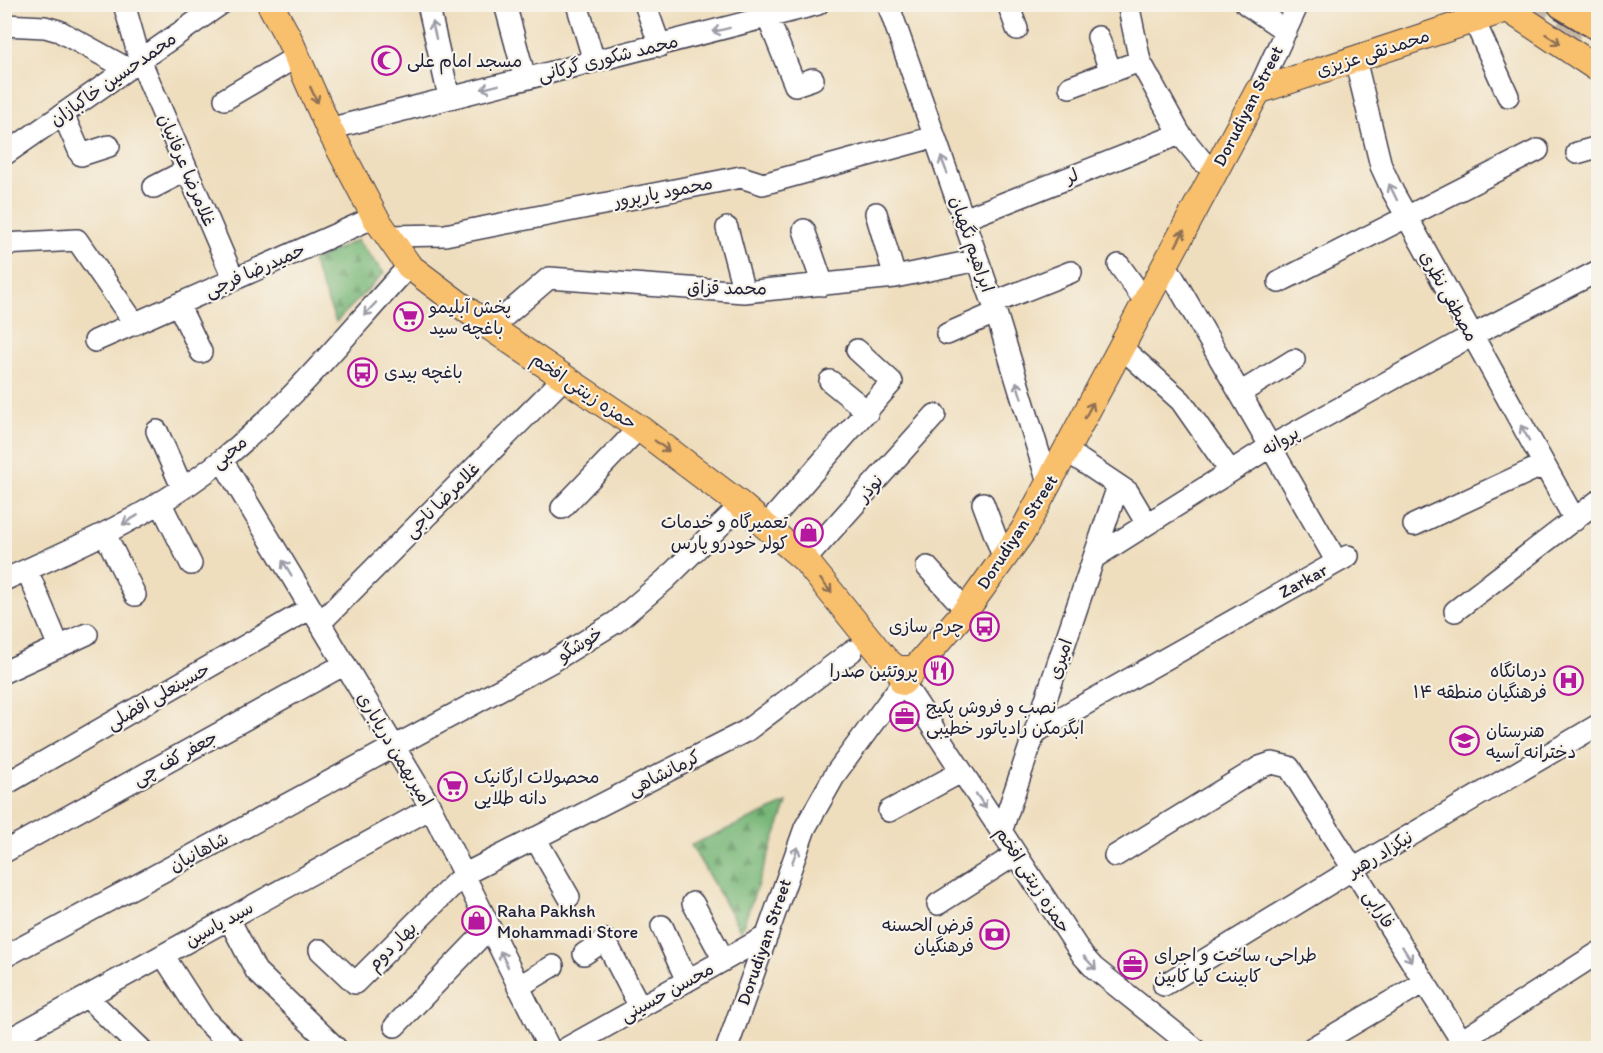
<svg xmlns="http://www.w3.org/2000/svg" width="1603" height="1053" font-family="Itim,'Playpen Sans Arabic',sans-serif">
<style>
.forest{fill:url(#forest-firs);stroke:#4d6c5a;stroke-width:1.5}
.lines{fill:none;stroke-linecap:round;stroke-linejoin:round}
.major-tunnel{stroke:#c6b8a4;stroke-width:26;stroke-dasharray:26 13;stroke-linecap:butt}
.minor-casing{stroke:#413e4f;stroke-width:24}
.major-casing{stroke:#413e4f;stroke-width:28}
.highway-casing{stroke:#413e4f;stroke-width:33}
.minor{stroke:#fff;stroke-width:21}
.major{stroke:#f8bf6c;stroke-width:26}
.highway{stroke:#f8bf6c;stroke-width:30}
.oneway{stroke:#9c9ca7}
.oneway2{stroke:#8d7054}
.labels{text-anchor:middle;stroke-width:4.5;stroke-linejoin:round;paint-order:stroke}
.street-label{font-size:18px;fill:#22223b;stroke:#f7f3e8}
.poi-label{font-size:18px;fill:#22223b;stroke:#f7f3e8;text-anchor:start}
</style>
<defs>
<pattern id="forest-firs" width="22" height="20" patternUnits="userSpaceOnUse" patternTransform="scale(1.5)"><rect width="22" height="20" fill="#78b778"/><path d="M5 1l3.5 6h-7zM16 11l3.5 6h-7z" fill="#629464"/></pattern>
</defs>
<rect width="100%" height="100%" fill="#f7f3e8"/>
<filter id="ink" filterUnits="userSpaceOnUse"><feTurbulence type="fractalNoise" baseFrequency=".0167" numOctaves="2"/><feDisplacementMap in="SourceGraphic" scale="12" xChannelSelector="R" yChannelSelector="G"/><feConvolveMatrix kernelMatrix="1 2 1 2 8 2 1 2 1" color-interpolation-filters="sRGB"/></filter>
<filter id="wash" filterUnits="userSpaceOnUse"><feTurbulence type="fractalNoise" baseFrequency=".008" numOctaves="4" result="noise"/><feDisplacementMap in="SourceGraphic" scale="24" xChannelSelector="R" yChannelSelector="G"/><feGaussianBlur stdDeviation="1.35" result="paint"/><feColorMatrix in="noise" values="0 0 0 0 0 0 0 0 0 0 0 0 0 0 0 0 0 1.4 0 .05"/><feComposite in="paint" operator="in"/></filter>
<g filter="url(#wash)">
<rect width="100%" height="100%" fill="#efdebe"/>
<!-- forest -->
<path class="forest" d="M357 240 384 273 336 322 312 261Z
M787 803 741 931 691 845Z"/>
</g>
<g filter="url(#ink)">
<g class="lines">
<!-- major-tunnel -->
<path class="major-tunnel" d="M1524 4 1598 48"/>
<defs>
<path id="minor" d="M124 4 140 60 234 280
M428 4 449 97
M505 4 525 78
M577 4 594 61
M645 4 660 46
M888 4 993 303 1049 486
M1008 4 1017 29
M1128 4 1140 61 1180 134 1202 161 1216 171
M1246 4 1286 31
M768 18 795 85 813 79
M1474 20 1508 96
M4 25 45 27 59 31 128 69
M1098 37 1111 72
M1355 59 1381 166 1393 192 1575 520
M1070 87 1140 61
M1258 91 1298 4
M225 99 296 57
M63 114 81 155 109 146
M329 129 818 4
M1577 153 1598 147
M4 155 221 4
M154 187 187 170
M876 213 895 277
M964 219 1180 134
M727 228 744 292
M804 230 823 285
M388 236 445 235 741 177 763 184 934 137
M4 244 77 240 135 324
M1119 265 1145 301
M1166 265 1337 562
M1279 282 1538 150
M993 303 1071 272
M178 304 201 352
M491 328 549 278 744 292 895 277 978 260
M947 334 995 313
M95 341 375 217
M1121 347 1181 401 1230 471
M830 381 868 412
M1240 393 1294 360
M157 431 182 487
M1067 451 1128 492 1147 524
M222 460 431 808 549 1048
M160 502 191 564
M983 503 1004 559
M562 508 639 428
M1414 525 1543 465
M766 526 892 382 857 350
M105 534 135 595
M1095 557 1271 446 1471 336 1598 271
M805 560 935 415
M927 567 966 610
M27 570 59 647
M4 580C80 546 158 512 223 459 292 403 349 331 409 266
M1455 611 1598 501
M320 623 564 378
M4 672 87 634
M1034 733 1348 556
M4 785 311 608
M889 811 961 772
M1001 832 1118 486
M535 838 569 897
M4 852 345 664
M1115 856 1260 767 1272 763 1289 767 1466 1048
M693 903 724 960
M938 904 1015 855
M229 919 256 971 336 1048
M662 926 687 981
M320 950 355 983 463 875 746 731 852 651
M584 954 605 940 640 1007
M163 955 204 1019 234 1048
M4 957 553 661 616 622 665 580 741 505
M1164 985 1353 869 1598 725
M518 987 553 966
M87 997 140 1048
M395 1026 489 928
M8 1040 431 808
M1461 1041 1598 953
M567 1048 767 936
M727 1048 805 828 836 773 903 682 1083 956 1094 968 1194 1048
M1312 1048 1424 982"/>
<path id="major" d="M270 4 289 39 329 129 375 217 409 266 491 328 639 428 741 505 805 560 885 659 897 669H915
M1498 6 1508 9 1598 69
M903 682 966 610 1023 531 1258 91 1522 4"/>
<path id="highway" d="M1563 4 1598 25"/>
</defs>
<!-- minor casing -->
<use href="#minor" class="minor-casing"/>
<!-- major casing -->
<use href="#major" class="major-casing"/>
<!-- highway casing -->
<use href="#highway" class="highway-casing"/>
<!-- minor -->
<use href="#minor" class="minor"/>
<!-- major -->
<use href="#major" class="major"/>
<!-- highway -->
<use href="#highway" class="highway"/>
</g>
<!-- one-way arrows -->
<defs><path id="oneway-shaft" d="M-6 0H5M1.5-3L5.5 0L1.5 3" fill="none" stroke-width="1.6" stroke-linecap="round" stroke-linejoin="round" transform="scale(1.5)"/></defs>
<g class="oneway">
<use href="#oneway-shaft" transform="translate(434 30) rotate(-103)"/>
<use href="#oneway-shaft" transform="translate(721 30) rotate(166)"/>
<use href="#oneway-shaft" transform="translate(490 87) rotate(166)"/>
<use href="#oneway-shaft" transform="translate(944 165) rotate(-111)"/>
<use href="#oneway-shaft" transform="translate(1393 192) rotate(-116)"/>
<use href="#oneway-shaft" transform="translate(370 309) rotate(133)"/>
<use href="#oneway-shaft" transform="translate(1019 390) rotate(-107)"/>
<use href="#oneway-shaft" transform="translate(1525 433) rotate(-119)"/>
<use href="#oneway-shaft" transform="translate(130 520) rotate(149)"/>
<use href="#oneway-shaft" transform="translate(287 568) rotate(-121)"/>
<use href="#oneway-shaft" transform="translate(981 801) rotate(56)"/>
<use href="#oneway-shaft" transform="translate(795 855) rotate(-70)"/>
<use href="#oneway-shaft" transform="translate(1407 954) rotate(58)"/>
<use href="#oneway-shaft" transform="translate(504 959) rotate(-116)"/>
<use href="#oneway-shaft" transform="translate(1090 963) rotate(47)"/>
</g>
<g class="oneway2">
<use href="#oneway-shaft" transform="translate(1553 39) rotate(33)"/>
<use href="#oneway-shaft" transform="translate(314 95) rotate(65)"/>
<use href="#oneway-shaft" transform="translate(1180 238) rotate(-62)"/>
<use href="#oneway-shaft" transform="translate(1089 410) rotate(-62)"/>
<use href="#oneway-shaft" transform="translate(662 446) rotate(37)"/>
<use href="#oneway-shaft" transform="translate(826 586) rotate(51)"/>
</g>
</g>
<!-- icons -->
<defs>
<symbol id="mosque-ring" viewBox="-11 -11 22 22"><circle r="9.5" fill="#f7f3e8" stroke="#b5179e" stroke-width="1.5"/><path d="M3.5-4.9A6 6 0 1 0 3.5 4.9A5 5 0 1 1 3.5-4.9Z" fill="#b5179e"/></symbol>
<symbol id="supermarket-ring" viewBox="-11 -11 22 22"><circle r="9.5" fill="#f7f3e8" stroke="#b5179e" stroke-width="1.5"/><path d="M-6-5.5h2.5l.6 2H6L4.5 2H-2.5L-4.4-4H-6ZM-1.5 3.2a1.3 1.3 0 1 0 .1 0ZM3 3.2a1.3 1.3 0 1 0 .1 0Z" fill="#b5179e"/></symbol>
<symbol id="bus-ring" viewBox="-11 -11 22 22"><circle r="9.5" fill="#f7f3e8" stroke="#b5179e" stroke-width="1.5"/><path d="M-5-6H5V4H4V6H2V4H-2V6H-4V4H-5ZM-3.5-4V0h7V-4ZM-3.5 1.2v1.5H-2V1.2ZM2 1.2v1.5H3.5V1.2Z" fill="#b5179e"/></symbol>
<symbol id="shop-ring" viewBox="-11 -11 22 22"><circle r="9.5" fill="#f7f3e8" stroke="#b5179e" stroke-width="1.5"/><path d="M-5-2.5h2.3a2.7 3.5 0 0 1 5.4 0H5L5.5 6h-11ZM-1.5-2.5h3a1.5 2.3 0 0 0-3 0Z" fill="#b5179e"/></symbol>
<symbol id="restaurant-ring" viewBox="-11 -11 22 22"><circle r="9.5" fill="#f7f3e8" stroke="#b5179e" stroke-width="1.5"/><path d="M-5-6h1v4h1v-4h1v4h1v-4h1v5L-1.5 .5V6h-2V.5L-5-1ZM5-6V6H3V1.5H1.5Q1.5-4 5-6Z" fill="#b5179e"/></symbol>
<symbol id="hospital-ring" viewBox="-11 -11 22 22"><circle r="9.5" fill="#f7f3e8" stroke="#b5179e" stroke-width="1.5"/><path d="M-5-5h3v3.5h4V-5h3V5h-3V1.5h-4V5h-3Z" fill="#b5179e"/></symbol>
<symbol id="office-ring" viewBox="-11 -11 22 22"><circle r="9.5" fill="#f7f3e8" stroke="#b5179e" stroke-width="1.5"/><path d="M-6-3h4V-5.5h4V-3h4V5H-6ZM-1-4.5V-3h2v-1.5ZM-6 0V1H6V0Z" fill="#b5179e"/></symbol>
<symbol id="school-ring" viewBox="-11 -11 22 22"><circle r="9.5" fill="#f7f3e8" stroke="#b5179e" stroke-width="1.5"/><path d="M0-5L7-2L0 1L-7-2ZM-4 1L0 2.5L4 1V4Q0 6-4 4Z" fill="#b5179e"/></symbol>
<symbol id="bank-ring" viewBox="-11 -11 22 22"><circle r="9.5" fill="#f7f3e8" stroke="#b5179e" stroke-width="1.5"/><path d="M-6-4H6V4H-6ZM0-2.3a2.3 2.3 0 1 0 0 4.6a2.3 2.3 0 1 0 0-4.6Z" fill="#b5179e"/></symbol>
</defs>
<g fill-rule="evenodd">
<use href="#mosque-ring" x="370" y="44" width="33" height="33"/>
<use href="#supermarket-ring" x="392" y="300" width="33" height="33"/>
<use href="#bus-ring" x="346" y="356" width="33" height="33"/>
<use href="#shop-ring" x="792" y="516" width="33" height="33"/>
<use href="#bus-ring" x="968" y="610" width="33" height="33"/>
<use href="#restaurant-ring" x="922" y="654" width="33" height="33"/>
<use href="#hospital-ring" x="1552" y="664" width="33" height="33"/>
<use href="#office-ring" x="888" y="700" width="33" height="33"/>
<use href="#school-ring" x="1448" y="724" width="33" height="33"/>
<use href="#supermarket-ring" x="436" y="770" width="33" height="33"/>
<use href="#shop-ring" x="460" y="904" width="33" height="33"/>
<use href="#bank-ring" x="978" y="918" width="33" height="33"/>
<use href="#office-ring" x="1116" y="948" width="33" height="33"/>
</g>
<g class="labels">
<!-- street labels -->
<g class="street-label">
<text transform="translate(1373 53) rotate(-18)" y="6">محمدتقی عزیزی</text>
<text transform="translate(608 58) rotate(-14)" y="6">محمد شکوری گرکانی</text>
<text transform="translate(113 79) rotate(-35)" y="6">محمدحسین خاکبازان</text>
<text transform="translate(1248 106) rotate(-63)" y="6">Dorudiyan Street</text>
<text transform="translate(187 170) rotate(67)" y="6">غلامرضا عرفانیان</text>
<text transform="translate(1072 176) rotate(-22)" y="6">لر</text>
<text transform="translate(663 192) rotate(-11)" y="6">محمود یارپرور</text>
<text transform="translate(972 244) rotate(71)" y="6">ابراهیم نگهبان</text>
<text transform="translate(255 270) rotate(-24)" y="6">حمیدرضا فرجی</text>
<text transform="translate(727 288) rotate(1)" y="6">محمد قزاق</text>
<text transform="translate(1449 296) rotate(61)" y="6">مصطفی نظری</text>
<text transform="translate(584 391) rotate(34)" y="6">حمزه زینتی افخم</text>
<text transform="translate(1280 441) rotate(-30)" y="6">پروانه</text>
<text transform="translate(229 452) rotate(-40)" y="6">محبی</text>
<text transform="translate(870 488) rotate(-48)" y="6">نوذر</text>
<text transform="translate(442 500) rotate(-45)" y="6">غلامرضا ناجی</text>
<text transform="translate(1017 532) rotate(-57)" y="6">Dorudiyan Street</text>
<text transform="translate(1303 581) rotate(-29)" y="6">Zarkar</text>
<text transform="translate(580 644) rotate(-32)" y="6">خوشگو</text>
<text transform="translate(1060 659) rotate(-71)" y="6">امیری</text>
<text transform="translate(158 696) rotate(-30)" y="6">حسینعلی افضلی</text>
<text transform="translate(395 749) rotate(59)" y="6">امیربهمن دریاباری</text>
<text transform="translate(175 758) rotate(-29)" y="6">جعفر کف چی</text>
<text transform="translate(664 773) rotate(-27)" y="6">کرمانشاهی</text>
<text transform="translate(199 852) rotate(-28)" y="6">شاهانیان</text>
<text transform="translate(1380 854) rotate(-31)" y="6">نیکزاد رهبر</text>
<text transform="translate(1033 880) rotate(57)" y="6">حمزه زینتی افخم</text>
<text transform="translate(1379 909) rotate(58)" y="6">فارابی</text>
<text transform="translate(219 924) rotate(-29)" y="6">سید یاسین</text>
<text transform="translate(764 942) rotate(-71)" y="6">Dorudiyan Street</text>
<text transform="translate(392 946) rotate(-45)" y="6">بهار دوم</text>
<text transform="translate(667 992) rotate(-29)" y="6">محسن حسینی</text>
</g>
<!-- poi labels -->
<g class="poi-label">
<text x="407" y="67">مسجد امام علی</text>
<text x="429" y="313">پخش آبلیمو<tspan x="429" dy="21">باغچه سید</tspan></text>
<text x="384" y="378">باغچه بیدی</text>
<text x="788" y="528" text-anchor="end">تعمیرگاه و خدمات<tspan x="788" dy="21">کولر خودرو پارس</tspan></text>
<text x="964" y="632" text-anchor="end">چرم سازی</text>
<text x="918" y="677" text-anchor="end">پروتئین صدرا</text>
<text x="1547" y="677" text-anchor="end">درمانگاه<tspan x="1547" dy="21">فرهنگیان منطقه ۱۴</tspan></text>
<text x="926" y="713">نصب و فروش پکیج<tspan x="926" dy="21">ابگرمکن رادیاتور خطیبی</tspan></text>
<text x="1486" y="737">هنرستان<tspan x="1486" dy="21">دخترانه آسیه</tspan></text>
<text x="474" y="783">محصولات ارگانیک<tspan x="474" dy="21">دانه طلایی</tspan></text>
<text x="497" y="917">Raha Pakhsh<tspan x="497" dy="21">Mohammadi Store</tspan></text>
<text x="974" y="931" text-anchor="end">قرض الحسنه<tspan x="974" dy="21">فرهنگیان</tspan></text>
<text x="1154" y="961">طراحی، ساخت و اجرای<tspan x="1154" dy="21">کابینت کیا کابین</tspan></text>
</g>
</g>
<!-- margin -->
<rect width="1603" height="1053" fill="none" stroke="#f7f3e8" stroke-width="24"/>
</svg>
